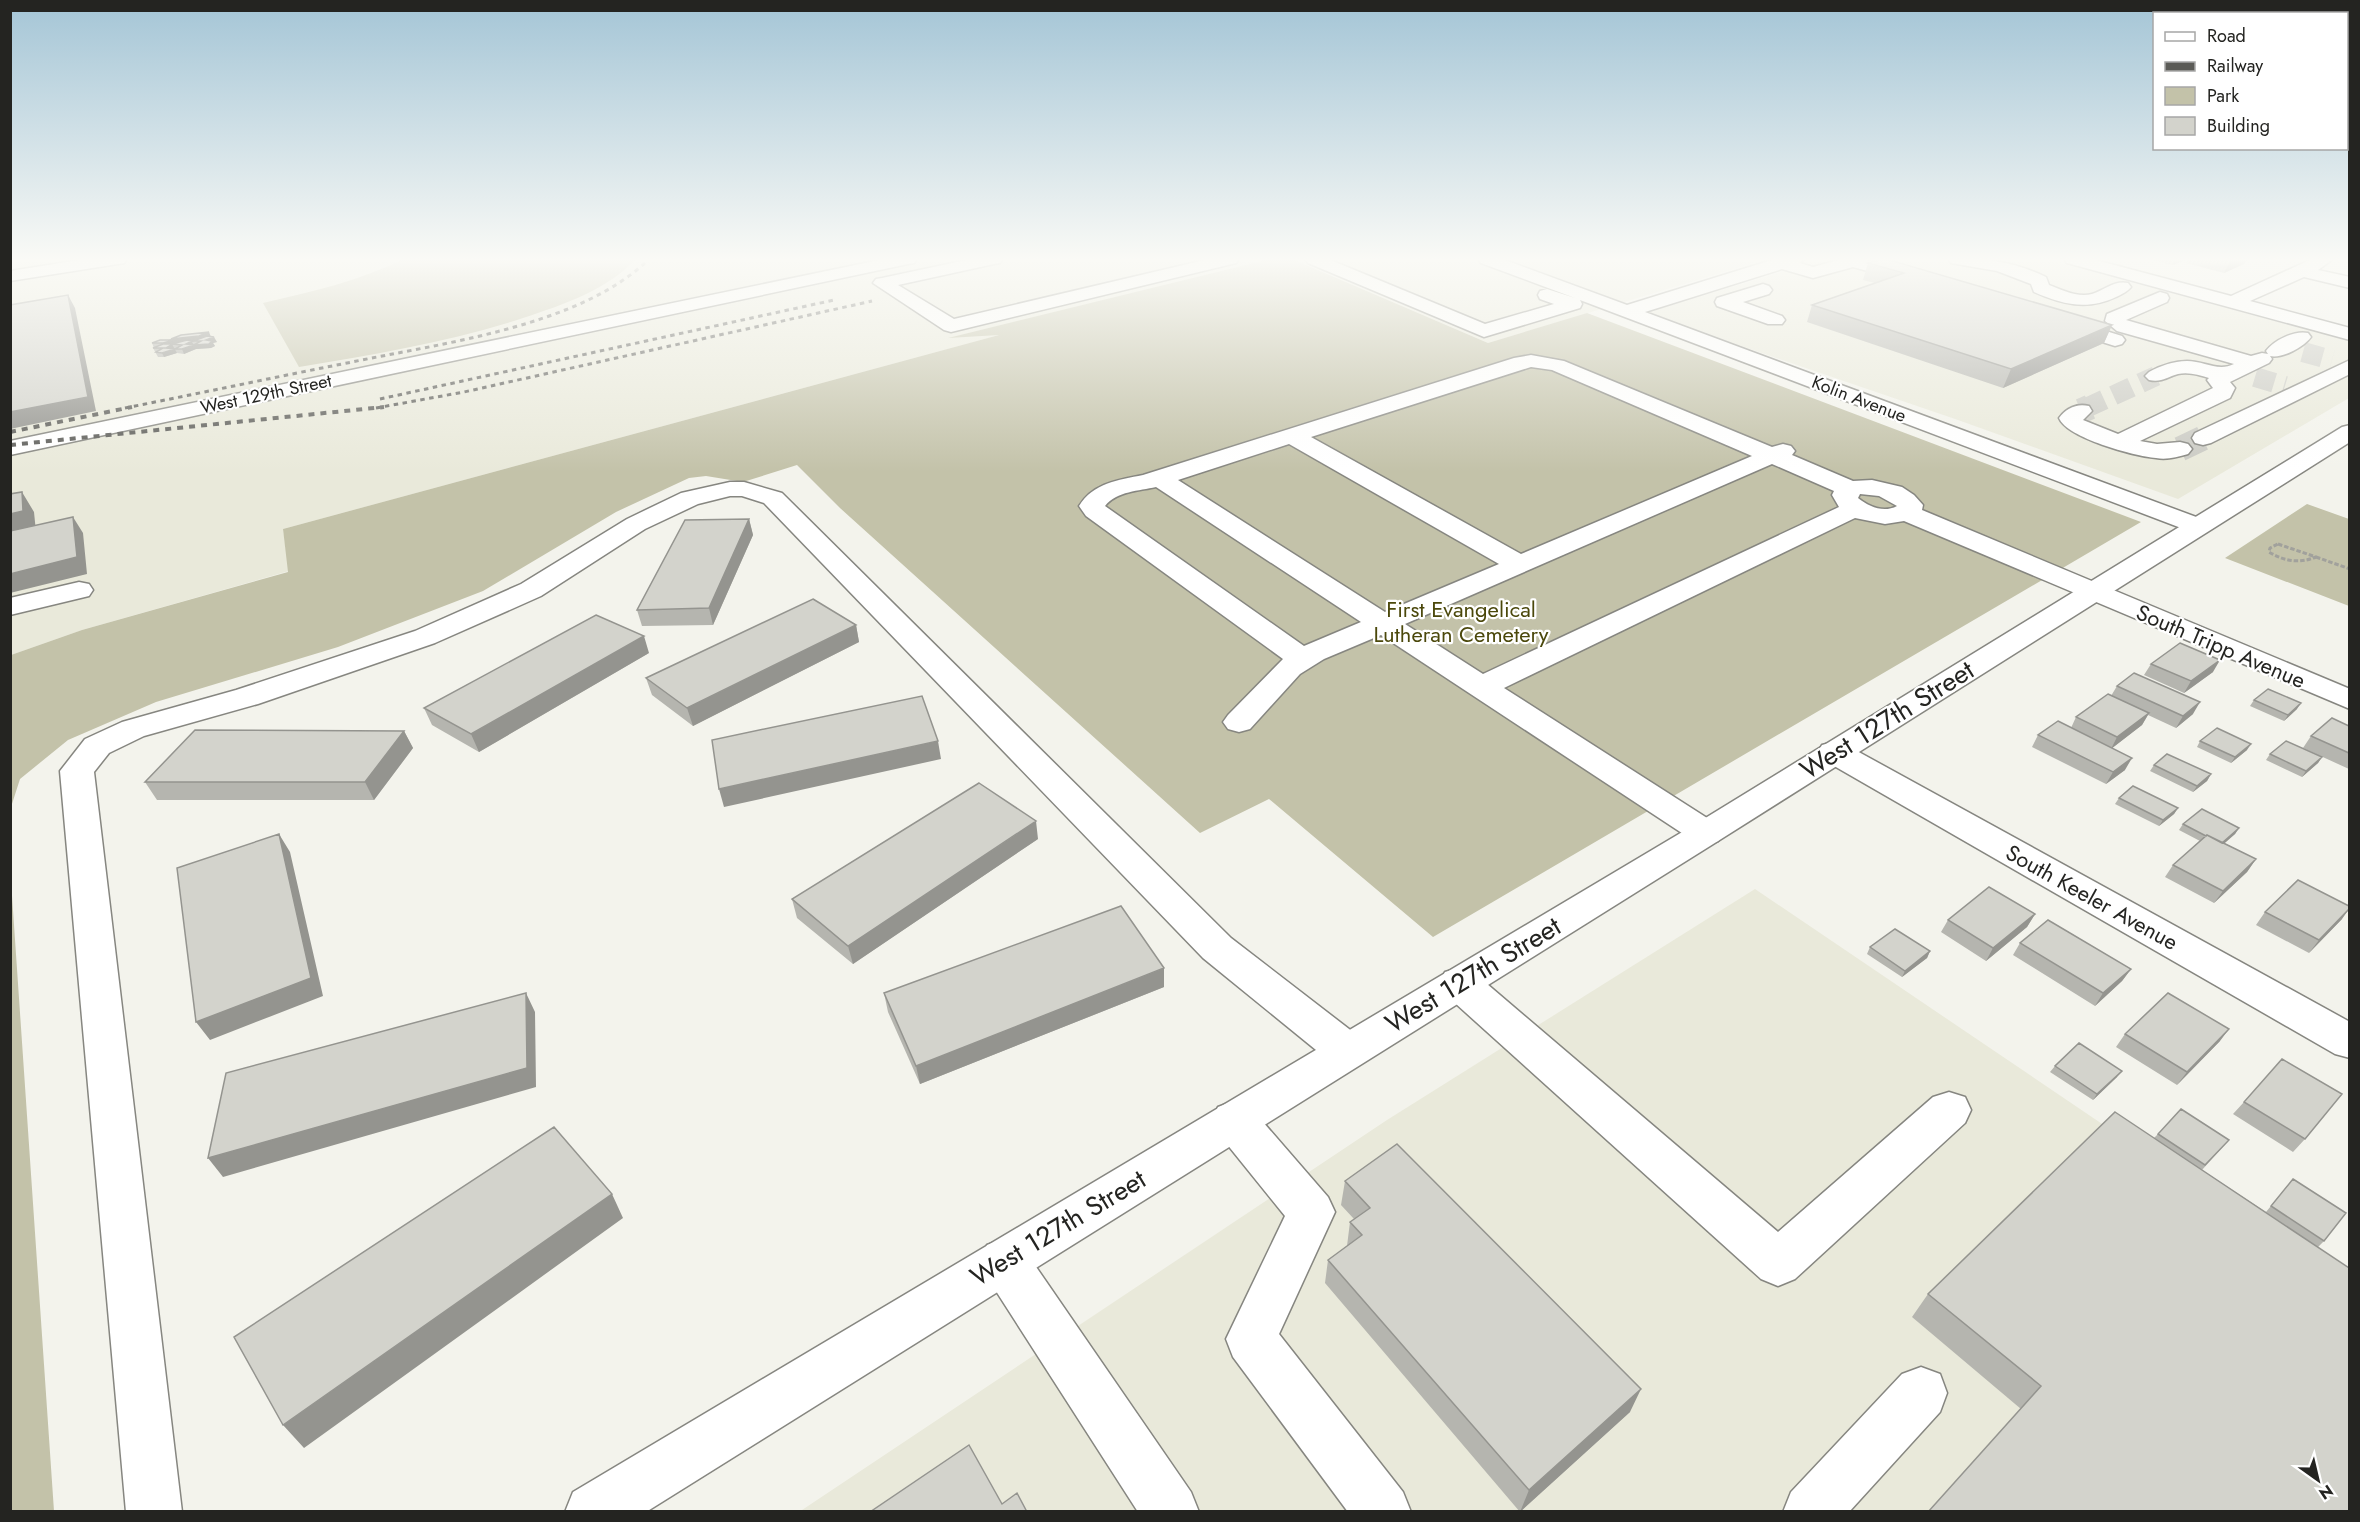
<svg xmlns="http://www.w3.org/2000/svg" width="2360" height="1522" font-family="Jost,sans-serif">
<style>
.built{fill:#e9e9da}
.green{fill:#c3c2a9}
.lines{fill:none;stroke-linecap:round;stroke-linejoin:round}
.minor-tunnel-far1{stroke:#cacac3;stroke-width:20;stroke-dasharray:20 10;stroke-linecap:butt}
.minor-tunnel{stroke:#cacac3;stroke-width:25;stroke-dasharray:25 13;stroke-linecap:butt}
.minor-casing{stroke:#868680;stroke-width:3}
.major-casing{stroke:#868680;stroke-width:3}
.path{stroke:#a1a19c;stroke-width:3;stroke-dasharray:4.5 2;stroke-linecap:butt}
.minor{fill:#fff;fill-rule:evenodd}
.major{fill:#fff;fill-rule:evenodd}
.rail-far1{stroke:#5b5b57;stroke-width:3;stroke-dasharray:4.5 4.5;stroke-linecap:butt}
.rail{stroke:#5b5b57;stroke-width:4;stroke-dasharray:6 6;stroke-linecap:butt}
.wall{fill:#b5b5af}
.shaded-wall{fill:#94948f}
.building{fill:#d3d3cc;stroke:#94948f;stroke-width:1.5}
.labels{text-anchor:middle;stroke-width:4.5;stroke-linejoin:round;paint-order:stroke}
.far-street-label{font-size:18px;fill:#242421;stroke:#fff}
.park-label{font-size:22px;fill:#4b480b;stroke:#fff}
.street-label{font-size:22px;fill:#242421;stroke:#fff}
.near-street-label{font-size:27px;fill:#242421;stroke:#fff}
</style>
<rect width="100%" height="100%" fill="#f3f3ec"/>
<!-- built -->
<path class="built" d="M10 259H1270L953 337 1003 334 283 529 289 571 82 630 11 655Z
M1292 259H1767L1488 343Z
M1825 259H2046L2349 341V398L2178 499 1958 420 1645 313Z
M1755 889 2349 1291V1511L799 1512 1387 1120Z"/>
<!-- green -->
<path class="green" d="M404 259H636C605 291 565 304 523 318 450 342 375 354 299 367L263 303C311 292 359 281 404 259Z
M1270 259H1292L1488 343 1587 313 2141 522 1433 937 1269 799 1200 833 840 508 797 465 743 482 706 476 689 478 616 512 483 591 338 647 156 702 68 740 20 779 11 807V655L82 630 288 572 283 529 999 335 948 338Z
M2307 504 2349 519V606L2225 558Z
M11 881 54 1511H11Z"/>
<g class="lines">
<!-- minor-tunnel-far1 -->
<path class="minor-tunnel-far1" d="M2303 352 2332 360
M2255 377 2285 386
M2086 408 2156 376"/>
<!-- minor-tunnel -->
<path class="minor-tunnel" d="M2081 411 2090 407
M2180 449 2203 438"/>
<defs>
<path id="minor" d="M86 259H127L124 263 118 264 10 281V271Z
M884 259H917L914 263 908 264 10 455V441Z
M971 259H1003L1000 263 994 264 898 285 954 319 1209 259H1239L1236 263 951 332 944 330 873 283 876 279 882 278Z
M1305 259H1328L1485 324 1554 304 1540 299 1538 295 1540 291 1547 289 1575 298 1481 263 1478 259H1502L1627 305 1775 259H1804L1800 263 1813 267 1842 259H1864L1917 274 1920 278 1917 282 1911 283 1853 267 1813 278 1782 269 1645 312 2207 521 2211 526 2207 531 2198 534 2189 531 1580 300 1582 304 1580 308 1484 337 1308 263Z
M1948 259C1983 257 2015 262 2046 277L2049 285C2062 290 2078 298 2092 294 2105 290 2114 280 2128 283L2131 287C2127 292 2122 294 2116 297 2087 311 2061 304 2034 292L2031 284 1997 271 1951 263Z
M2064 259H2092L2231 296 2312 259H2333L2318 270 2350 277V288L2304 277 2250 301 2350 328V340L2067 263Z
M1763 284 1769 286 1772 290 1769 294 1743 302 1782 316 1785 320 1782 324H1768L1717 306 1715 302 1717 298Z
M2160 292 2167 294 2169 298 2167 302 2126 320 2251 356 2262 353 2268 354 2266 351C2274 340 2295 330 2308 333L2311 337C2304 347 2282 359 2270 356L2272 359 2269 363 2230 382 2235 388 2230 398 2140 441 2157 444 2180 442 2188 444 2192 449 2188 454C2177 457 2167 460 2156 458 2134 456 2067 438 2059 418 2066 408 2077 403 2089 406L2092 411 2083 420 2118 434 2213 388 2207 380 2209 378C2199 375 2189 372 2178 374 2167 377 2161 383 2149 380L2145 376 2149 372C2160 366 2173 361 2187 361 2204 361 2218 372 2234 364L2117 331 2105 321 2107 314Z
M2064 318 2122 336 2125 340 2122 344 2115 346 2057 328 2054 324 2057 320Z
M1531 355 1564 361 1772 447 1783 444 1791 446 1795 451 1792 455 1853 481 1872 480 1902 487 1914 495 1923 505 1922 510 2350 689V709L1904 521 1885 524 1855 518 1504 688 1718 825 1724 833 1718 841 1706 845 1694 841 1381 635 1324 659 1300 674 1250 729 1239 732 1228 729 1223 722 1228 715 1283 659 1086 516 1079 506C1093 483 1118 480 1143 475L1514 358ZM1531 367 1552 370 1752 456 1521 554 1311 437ZM1289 444 1499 564 1385 612 1178 480ZM1772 464 1834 491 1832 495 1839 507 1483 674 1405 624ZM1156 487 1361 622 1304 646 1105 506C1117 491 1139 491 1156 487ZM1860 494 1879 496 1897 506C1884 513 1869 507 1858 498Z
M2350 360V374L2211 443 2203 445 2195 443 2192 438 2195 433Z
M730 482H744L782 493 1231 938 1362 1039 1368 1051 1362 1063 1347 1068 1332 1063 1203 958 764 503 742 496H730L698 504 645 529 541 596 435 643 258 704 144 736 109 753 94 772 182 1512H126L60 771 85 739 122 722 236 690 415 631 521 584 627 519 681 493Z
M79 582 89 584 93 590 89 596 10 615V598Z
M1834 742 1846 745 2350 1022V1058L2335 1054 1822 759 1818 752 1822 745Z
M1459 968 1473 972 1778 1232 1933 1097 1949 1092 1965 1097 1971 1110 1965 1123 1795 1279 1778 1286 1761 1279 1445 994 1439 983 1445 972Z
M1234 1101 1250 1107 1328 1197 1335 1212 1279 1334 1403 1492 1411 1512H1348L1233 1357 1226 1339 1285 1216 1218 1133 1212 1120 1218 1107Z
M1004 1239 1021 1245 1191 1492 1199 1512H1138L987 1277 980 1261 987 1245Z
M1921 1367 1940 1374 1947 1393 1940 1412 1849 1512H1783L1791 1492 1902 1374Z"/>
<path id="major" d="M2350 425V442L1718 841 646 1512H565L573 1492 1694 825 2342 427Z"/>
</defs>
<!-- minor casing -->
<use href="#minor" class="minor-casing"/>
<!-- major casing -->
<use href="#major" class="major-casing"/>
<!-- path -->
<path class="path" d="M2278 544 2316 557C2299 564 2284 561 2269 552L2270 548Z
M2316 557 2350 569"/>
<!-- minor -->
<use href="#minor" class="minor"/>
<!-- major -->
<use href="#major" class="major"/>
<!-- rail-far1 -->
<path class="rail-far1" d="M380 399 834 300
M125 408C201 393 276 377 352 362 443 343 581 326 649 259
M376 408 464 392 872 301"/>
<!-- rail -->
<path class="rail" d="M10 432 132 407
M10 445 384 407"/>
</g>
<!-- wall -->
<path class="wall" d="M2146 259H2188L2173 265Z
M2189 259H2247L2244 264 2224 273 2186 263Z
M1868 263 2112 325 2104 343 2003 388 1807 322 1812 305 1875 283 1863 280Z
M211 337 217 342 213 343 215 346 211 348 196 349 184 354 177 353 164 357H158L153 348H154L152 343 171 340Z
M749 519 753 535 713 625 642 626 637 610Z
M856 625 859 642 693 726 652 695 646 678Z
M649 653 479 752 432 725 424 708Z
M2151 664 2213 672 2184 693 2144 675Z
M2117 686 2193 714 2176 728 2148 715 2142 725 2112 748 2125 770 2106 784 2032 747 2038 735 2071 728 2076 717 2111 696Z
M2254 700 2297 709 2284 721 2250 706Z
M2349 726V769L2303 748 2311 736Z
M404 731 413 748 374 800H157L145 782Z
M2200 741 2247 750 2231 763 2197 747Z
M2270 754 2322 757 2318 763 2302 777 2266 760Z
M2154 765 2211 774 2207 781 2193 792 2150 771Z
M2119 798 2178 808 2174 814 2159 826 2115 804Z
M2183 824 2239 828 2235 834 2224 843 2256 859 2247 872 2214 903 2165 877 2173 865 2200 841 2179 830Z
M1038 839 853 964 797 918 792 899Z
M2265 912 2342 919 2309 953 2256 925Z
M2035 914 2027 927 1986 961 1941 932 1948 920Z
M2020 943 2131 969 2122 981 2095 1006 2013 955Z
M1870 947 1930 951 1927 958 1902 977 1867 954Z
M1164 987 920 1084 888 1012 884 993Z
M2125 1034 2220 1041 2177 1085 2116 1047Z
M2055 1066 2117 1077 2093 1100 2050 1072Z
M2244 1102 2305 1139 2293 1152 2233 1114Z
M2158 1134 2229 1140 2202 1170 2266 1212 2288 1185 2324 1241 2318 1247 2021 1409 1912 1317 1928 1294 2154 1138Z
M1345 1181 1630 1412 1520 1512 1325 1283 1328 1260 1347 1246 1350 1222 1354 1219 1341 1205Z"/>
<!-- shaded-wall -->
<path class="shaded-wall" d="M2176 259H2188L2173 265Z
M2231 259H2247L2244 264 2224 273Z
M68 295 75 308 96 411 10 429V412Z
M2112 325 2104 343 2003 388 2011 369Z
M209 332 211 337 193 341 194 342H192L194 345 214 337 217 342 213 343 215 346 211 348 196 349 184 354 182 349 186 344H172L177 353 164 357 162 353 163 343 171 339Z
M22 492 34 512 36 532 10 538V514Z
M73 517 83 533 87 574 10 593V574Z
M749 519 753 535 713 625 709 608Z
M856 625 859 642 693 726 687 708Z
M644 636 649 653 479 752 471 734Z
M2220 660 2213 672 2184 693 2191 681Z
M2200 702 2193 714 2176 728 2183 716Z
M2301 703 2297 709 2284 721 2288 715Z
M2149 713 2142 725 2111 749 2117 737Z
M404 731 413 748 374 800 365 782Z
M938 741 941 759 724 807 719 789Z
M2251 744 2247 750 2231 763 2235 757Z
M2322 757 2318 763 2302 777 2306 771Z
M2132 758 2125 770 2106 784 2113 772Z
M2211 774 2207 781 2193 792 2197 786Z
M2178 808 2174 814 2159 826 2163 820Z
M1036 821 1038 839 853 964 848 946Z
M2239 828 2235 834 2217 850 2221 843Z
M279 834 290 852 323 996 210 1040 196 1022Z
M2256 859 2247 872 2214 903 2223 891Z
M2349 909 2342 919 2309 953 2319 940Z
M2035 914 2027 927 1986 961 1993 948Z
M1930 951 1927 958 1902 977 1905 971Z
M1164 968V987L920 1084 916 1066Z
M2131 969 2122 981 2095 1006 2103 993Z
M526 993 535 1012 536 1087 223 1177 208 1158Z
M2229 1029 2220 1041 2177 1085 2187 1072Z
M2122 1071 2117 1077 2093 1100 2097 1094Z
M612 1194 623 1218 304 1448 283 1425Z
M1641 1389 1630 1412 1520 1512 1529 1490Z"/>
<!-- building -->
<path class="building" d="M1883 259H1886L2112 325 2011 369 1812 305 1904 273 1868 263Z
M68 295 88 397 10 412V305Z
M209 332 199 336 171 339 181 335Z
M207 336 214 337 206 340 212 341 209 344 194 345 201 341H193Z
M160 340H174L163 343H152Z
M187 340 192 341 186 344 194 345 182 349H175L182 345 172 344Z
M163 344H173L166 348 175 349 162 353 156 352 163 348H153Z
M22 492 23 511 10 514V494Z
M73 517 77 557 10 574V531Z
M749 519 709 608 637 610 685 520Z
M813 599 856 625 687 708 646 678Z
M596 615 644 636 471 734 424 708Z
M2180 643 2220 660 2191 681 2151 664Z
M2134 673 2200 702 2183 716 2117 686Z
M2268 689 2301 703 2288 715 2254 700Z
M2108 694 2149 713 2117 737 2076 717Z
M922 696 938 741 719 789 712 740Z
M2332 718 2349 726V753L2311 736Z
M2058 721 2132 758 2113 772 2038 735Z
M2217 728 2251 744 2235 757 2200 741Z
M195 730 404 731 365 782H145Z
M2286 741 2322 757 2306 771 2270 754Z
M2167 754 2211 774 2197 786 2154 765Z
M979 783 1036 821 848 946 792 899Z
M2133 786 2178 808 2163 820 2119 798Z
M2202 809 2239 828 2222 843 2207 835 2206 836 2183 824Z
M279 834 311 978 196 1022 177 868Z
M2207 835 2256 859 2223 891 2173 865Z
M2298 880 2349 906V909L2319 940 2265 912Z
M1989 887 2035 914 1993 948 1948 920Z
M1121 906 1164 968 916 1066 884 993Z
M2048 920 2131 969 2103 993 2020 943Z
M1895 929 1930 951 1905 971 1870 947Z
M526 993 527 1068 208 1158 226 1073Z
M2168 993 2229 1029 2187 1072 2125 1034Z
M2079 1043 2122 1071 2097 1094 2055 1066Z
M2282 1059 2342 1094 2305 1139 2244 1102Z
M2181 1109 2229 1140 2205 1165 2158 1134Z
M2115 1112 2349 1268V1512H1928L2041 1386 1928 1294Z
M554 1127 612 1194 283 1425 234 1337Z
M1397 1144 1641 1389 1529 1490 1328 1260 1362 1235 1350 1222 1370 1208 1345 1181Z
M2293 1179 2346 1213 2324 1241 2271 1206Z
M969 1445 1002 1504 1017 1493 1027 1512H870Z"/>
<!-- sky -->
<linearGradient id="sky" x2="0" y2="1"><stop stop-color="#a4c5d6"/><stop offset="0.55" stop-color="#fafaf6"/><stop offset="1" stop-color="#fafaf6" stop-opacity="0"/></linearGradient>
<rect width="2360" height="472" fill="url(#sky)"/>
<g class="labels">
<!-- far-street labels -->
<g class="far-street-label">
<text transform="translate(266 394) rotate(-12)" y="6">West 129th Street</text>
<text transform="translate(1859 399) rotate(21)" y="6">Kolin Avenue</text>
</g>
<!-- park labels -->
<g class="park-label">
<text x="1461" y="617">First Evangelical<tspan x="1461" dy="25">Lutheran Cemetery</tspan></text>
</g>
<!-- street labels -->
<g class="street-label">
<text transform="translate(2221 646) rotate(23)" y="8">South Tripp Avenue</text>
<text transform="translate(2092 897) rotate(29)" y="8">South Keeler Avenue</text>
</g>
<!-- near-street labels -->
<g class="near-street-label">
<text transform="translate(1887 720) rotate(-32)" y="9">West 127th Street</text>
<text transform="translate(1473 975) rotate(-31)" y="9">West 127th Street</text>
<text transform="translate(1058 1228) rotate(-31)" y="9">West 127th Street</text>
</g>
</g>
<!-- border -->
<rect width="2360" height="1522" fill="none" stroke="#242421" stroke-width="24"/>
<!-- legend -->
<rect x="2153" y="12" width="195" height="138" fill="#ffffff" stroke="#a7a7a6" stroke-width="1.5"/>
<rect x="2165" y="32" width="30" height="9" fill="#ffffff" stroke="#a7a7a6" stroke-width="1.5"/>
<text x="2207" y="42" font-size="18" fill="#242421">Road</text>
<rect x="2165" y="62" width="30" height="9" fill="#5b5b57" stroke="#a7a7a6" stroke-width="1.5"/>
<text x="2207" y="72" font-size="18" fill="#242421">Railway</text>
<rect x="2165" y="87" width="30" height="18" fill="#c3c2a9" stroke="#a7a7a6" stroke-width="1.5"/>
<text x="2207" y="102" font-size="18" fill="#242421">Park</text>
<rect x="2165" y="117" width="30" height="18" fill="#d3d3cc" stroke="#a7a7a6" stroke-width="1.5"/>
<text x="2207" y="132" font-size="18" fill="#242421">Building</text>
<!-- north arrow -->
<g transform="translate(2318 1480) rotate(146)" stroke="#ffffff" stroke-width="4.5" paint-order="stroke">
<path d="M0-4.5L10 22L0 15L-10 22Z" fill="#242421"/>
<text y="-9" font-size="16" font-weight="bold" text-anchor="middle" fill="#242421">N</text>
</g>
</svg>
